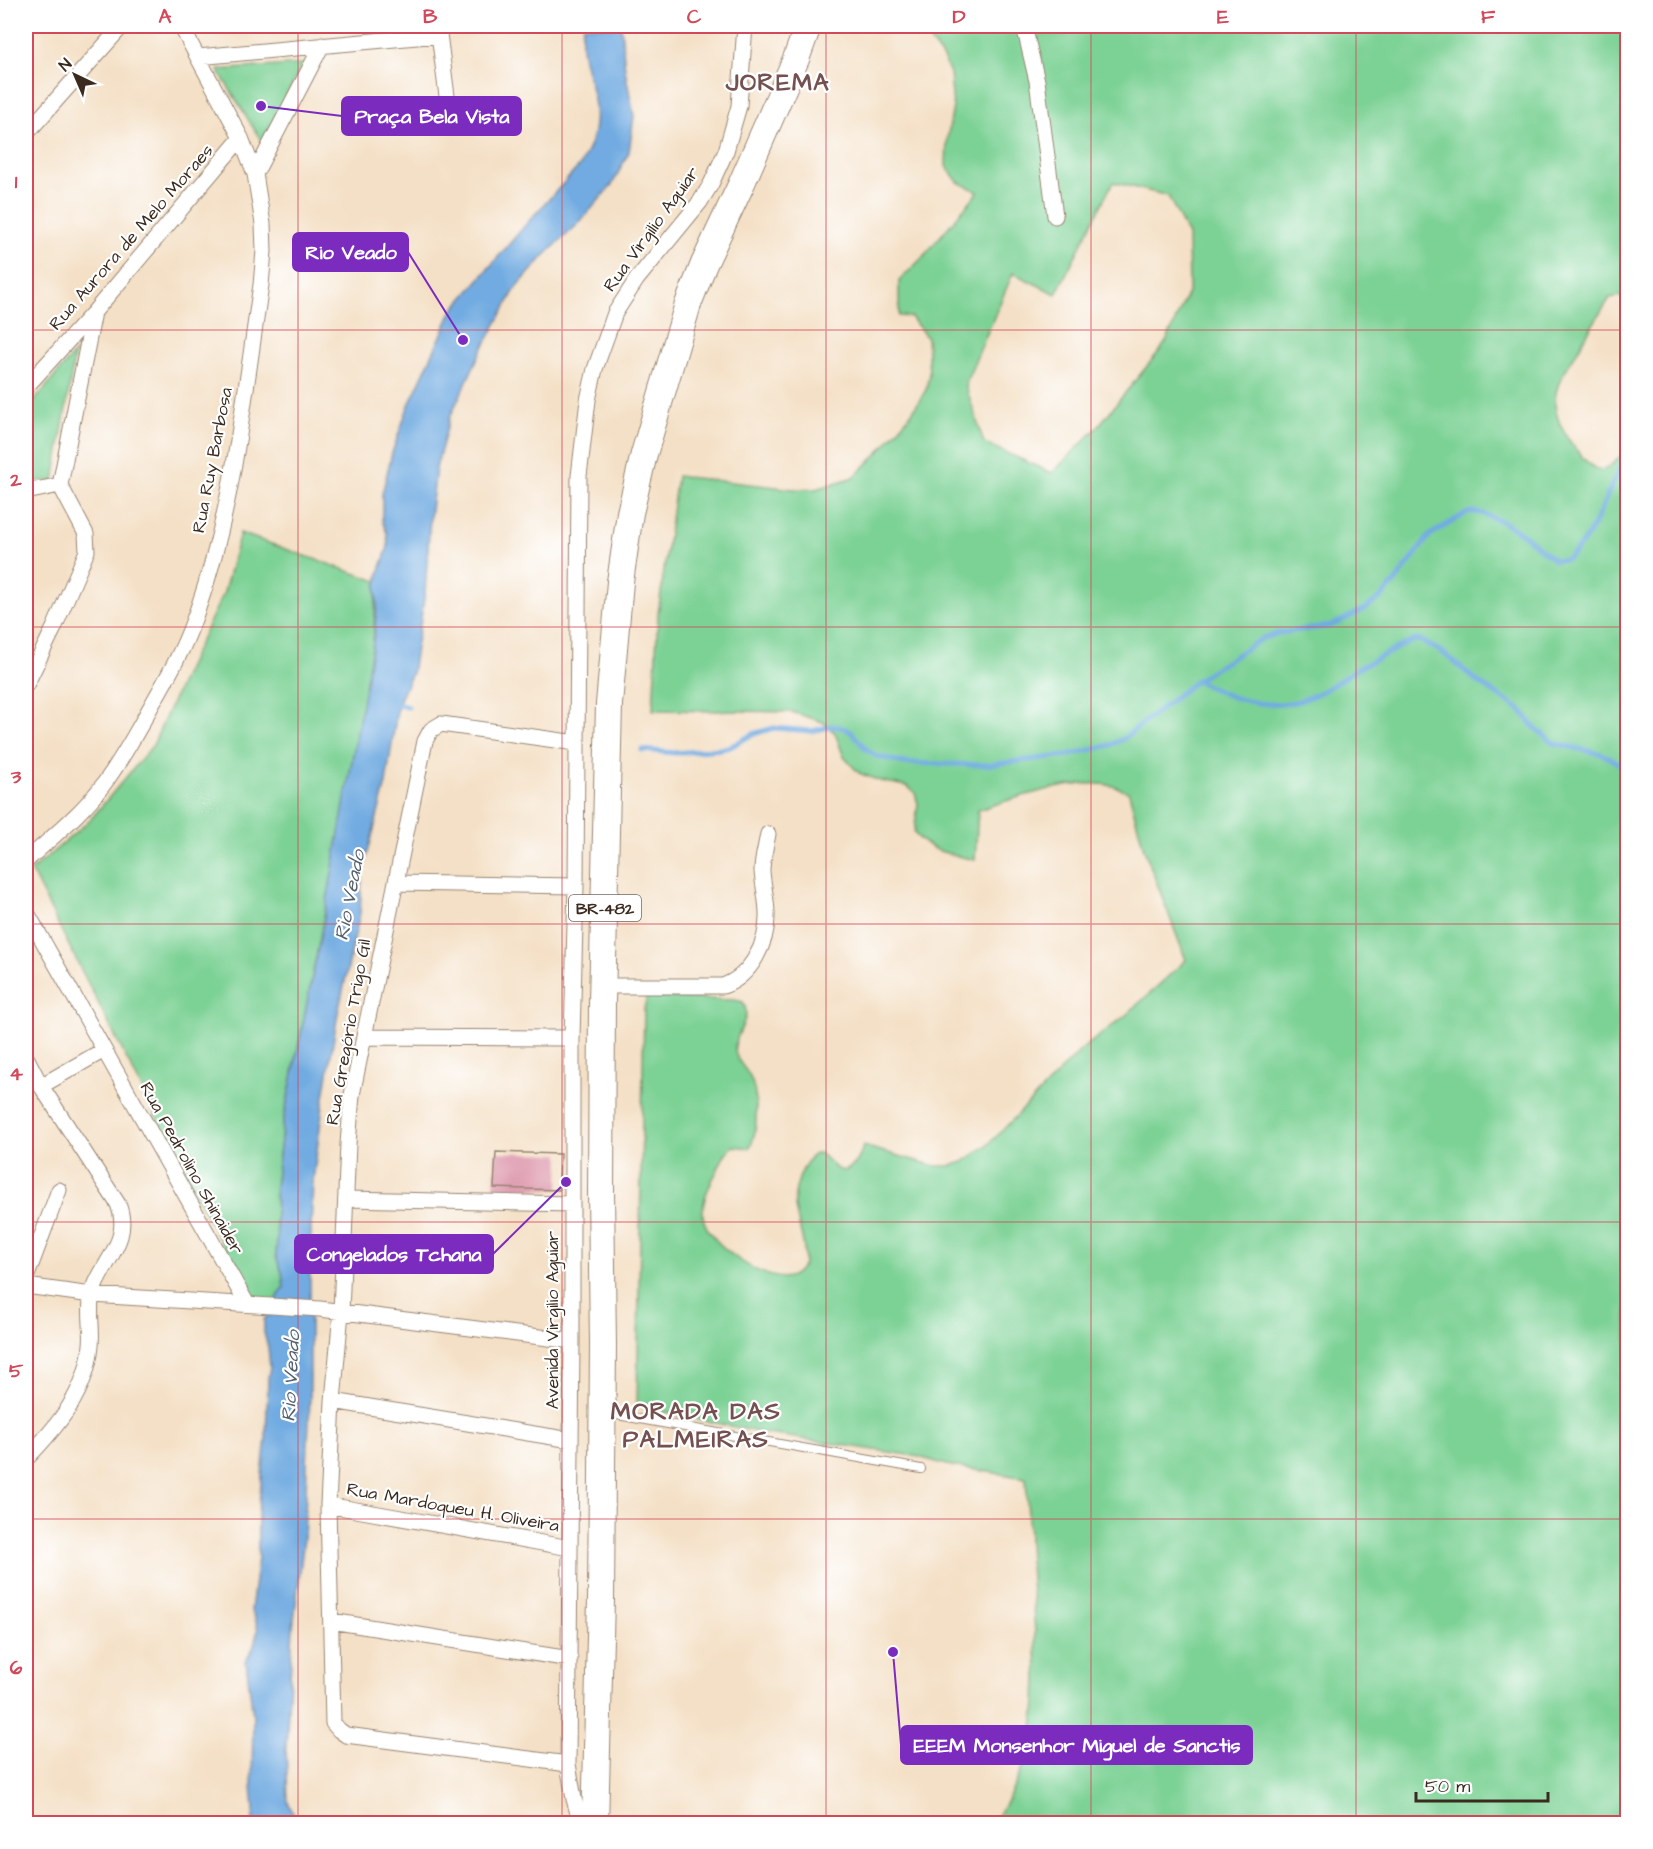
<svg xmlns="http://www.w3.org/2000/svg" width="1653" height="1849" font-family="'Architects Daughter',sans-serif">
<style>
.green{fill:#7cd194;stroke:#5c7e59;stroke-width:1.5;fill-rule:evenodd}
.water{fill:#71abe1;stroke:#566a80;stroke-width:1.5}
.lines{fill:none;stroke-linecap:round;stroke-linejoin:round}
.stream{stroke:#71abe1;stroke-width:5}
.building{fill:#dd96ac}
.service-casing{stroke:#988572;stroke-width:10}
.minor-casing{stroke:#988572;stroke-width:17}
.trunk-casing{stroke:#988572;stroke-width:28}
.service{stroke:#fff;stroke-width:8}
.minor{stroke:#fff;stroke-width:15}
.trunk{stroke:#fff;stroke-width:26}
.grid{fill:none;stroke:#d1495b;stroke-width:1.5;stroke-opacity:0.55}
.labels{text-anchor:middle;stroke-width:4.5;stroke-linejoin:round;paint-order:stroke}
.shield{fill:#fff;stroke:#766a62;stroke-width:1.5}
.shield-label{font-size:16px;font-weight:bold;fill:#3b2a1e}
.street-label{font-size:18px;fill:#3b2a1e;stroke:#fff}
.water-label{font-size:20px;font-style:italic;fill:#515e6c;stroke:#fff}
.district-label{font-size:24px;font-weight:bold;letter-spacing:1.5px;fill:#745050;stroke:#fff}
.leader{fill:none;stroke:#7b2cbf;stroke-width:2}
.callout-dot{fill:#7b2cbf;stroke:#fff;stroke-width:2}
.callout{fill:#7b2cbf;stroke:#7b2cbf;stroke-width:2}
.callout-label{font-size:20px;text-anchor:middle;font-weight:bold;fill:#fff}
.neatline{fill:none;stroke:#d1495b;stroke-width:2}
.grid-label{font-size:20px;text-anchor:middle;font-weight:bold;fill:#d1495b}
</style>
<rect width="100%" height="100%" fill="#fff"/>
<filter id="ink" filterUnits="userSpaceOnUse"><feTurbulence type="fractalNoise" baseFrequency=".0167" numOctaves="2"/><feDisplacementMap in="SourceGraphic" scale="12" xChannelSelector="R" yChannelSelector="G"/><feConvolveMatrix kernelMatrix="1 2 1 2 8 2 1 2 1" color-interpolation-filters="sRGB"/></filter>
<filter id="wash" filterUnits="userSpaceOnUse"><feTurbulence type="fractalNoise" baseFrequency=".008" numOctaves="4" result="noise"/><feDisplacementMap in="SourceGraphic" scale="24" xChannelSelector="R" yChannelSelector="G"/><feGaussianBlur stdDeviation="1.35" result="paint"/><feColorMatrix in="noise" values="0 0 0 0 0 0 0 0 0 0 0 0 0 0 0 0 0 1.4 0 .05"/><feComposite in="paint" operator="in"/></filter>
<g filter="url(#wash)">
<rect width="100%" height="100%" fill="#f4e0c6"/>
<!-- green -->
<path class="green" d="M919 26H1627V300L1619 296 1610 298C1597 317 1585 337 1574 357 1569 364 1564 372 1560 381 1546 410 1565 438 1584 459 1604 481 1610 465 1627 450V1823H993C1049 1743 1038 1672 1031 1580 1029 1546 1028 1512 1026 1478L951 1466 915 1456 762 1433 637 1406 644 1009 647 997 735 1000 743 1002C753 1019 733 1035 735 1051 736 1060 745 1068 749 1075 758 1091 759 1134 749 1148L733 1146C724 1153 721 1163 716 1173 708 1188 700 1204 704 1221 711 1245 764 1283 789 1277 795 1276 799 1271 803 1266 808 1246 797 1225 795 1205 793 1191 804 1154 820 1153L837 1169 844 1171C857 1165 859 1160 863 1146L935 1166H950L963 1162 990 1143 1082 1049 1125 1016 1186 960 1144 849 1129 793C1095 769 1016 798 978 810L975 860C951 854 931 853 914 833L918 804 915 793 907 786 880 781 859 773 844 757 835 733 823 722 792 712 653 710 658 614 677 476 794 489H816L854 477 880 451 911 414 926 390 929 374 927 338 911 317 899 316V281L923 257 978 192 958 182 946 166 947 140 953 107 950 73 943 58ZM1113 182 1168 196 1188 235 1189 290 1166 342 1161 349 1095 430 1052 473 984 443 966 387 967 380 1013 273 1056 294Z
M303 64 262 142 218 70Z
M75 352 54 481H26V411Z
M240 533 377 581 373 642 365 695 324 918 283 1123 275 1189 277 1241 276 1257 282 1272 284 1287 271 1309 257 1308 204 1211 31 871 90 820 153 745 185 673 224 592Z"/>
<!-- water -->
<path class="water" d="M583 26H621L625 70 634 116 629 152 612 185 578 224 545 255 516 288 480 353 450 417 436 468 430 518 425 593 412 673 398 704 386 783 362 875 360 913 338 1013 324 1097 313 1181 310 1254V1396L304 1538 293 1628 286 1746 288 1802 294 1815 302 1823H252L254 1810 252 1785 253 1716 246 1661 253 1648 258 1630 255 1618 251 1610 258 1557V1512L266 1438 268 1378 270 1367 268 1347 264 1333V1320L284 1287 282 1272 276 1257 277 1241 275 1189 283 1123 324 918 373 642 377 607 376 588 379 573 388 547 387 533 382 521V494L392 453 408 407 453 310 528 222 581 164C587 152 594 138 595 124 599 89 576 61 583 26Z"/>
<g class="lines">
<!-- stream -->
<path class="stream" d="M1197 680C1226 698 1262 709 1295 702 1317 697 1338 681 1357 669 1372 661 1388 653 1403 645L1413 641 1419 640 1442 652 1478 682 1522 711 1531 724 1553 743 1602 754 1628 768
M392 703 408 707
M642 750 675 753 720 749 730 747 753 734 774 728 812 731 833 726 844 728 852 733 866 749 876 756 904 763 986 765 1069 755 1110 745 1123 739 1197 680 1263 638 1279 633 1331 626 1363 610 1378 600 1392 586 1430 535 1465 514 1472 512 1481 513 1503 522 1521 533 1554 560 1567 559C1600 532 1604 489 1628 456"/>
</g>
<g id="blocks">
<!-- building -->
<path class="building" d="M496 1152 560 1154 559 1190 494 1188Z"/>
</g>
</g>
<g filter="url(#ink)">
<use href="#blocks" fill-opacity="0" stroke="#988572" stroke-width="1.5"/>
<g class="lines">
<defs>
<path id="service" d="M606 1413 921 1469"/>
<path id="minor" d="M438 26 449 112
M1024 26 1037 81 1055 216
M198 57 439 35
M26 134 122 26
M255 174 322 45
M26 387 94 312 241 138
M26 492 60 485
M26 685 54 628 87 551 86 534 60 485 94 312
M26 861C52 837 82 813 103 785 119 764 131 742 144 719 161 688 181 656 193 622 233 516 244 396 261 285L264 251 263 224 255 174 241 138 181 26
M396 883 576 886
M26 911 247 1304
M602 986H723C751 976 768 943 767 914 767 900 763 886 762 871 762 859 766 846 768 834
M364 1037 572 1038
M26 1057 41 1086 118 1204C133 1241 101 1262 92 1294 88 1310 93 1329 91 1345 87 1392 57 1427 26 1459
M41 1086 104 1050
M346 1199 572 1204
M26 1278 59 1190
M26 1286 92 1295 320 1309 572 1341
M333 1401 571 1440
M328 1505 570 1548
M331 1621 570 1659
M568 1764 346 1735 339 1730 333 1723 328 1505 333 1401 341 1312 348 1144 352 1095 425 741 431 730 441 724 576 743
M581 1824 574 1799 568 1764 572 1341V1038L576 886 579 476 588 400 595 369 615 313 637 279 700 202 711 184 726 151 739 106 745 26"/>
<path id="trunk" d="M595 1824 601 1600 603 1344 601 1191 602 1003 609 704 620 582 630 513 644 454 688 304 704 264 741 185 796 59 808 26"/>
</defs>
<!-- service casing -->
<use href="#service" class="service-casing"/>
<!-- minor casing -->
<use href="#minor" class="minor-casing"/>
<!-- trunk casing -->
<use href="#trunk" class="trunk-casing"/>
<!-- service -->
<use href="#service" class="service"/>
<!-- minor -->
<use href="#minor" class="minor"/>
<!-- trunk -->
<use href="#trunk" class="trunk"/>
</g>
</g>
<!-- grid -->
<path class="grid" d="M298 26V1824M562 26V1824M826 26V1824M1091 26V1824M1356 26V1824M26 330H1628M26 627H1628M26 924H1628M26 1222H1628M26 1519H1628"/>
<g class="labels">
<!-- shield labels -->
<rect class="shield" x="569" y="895" width="72" height="26" rx="4.5"/>
<g class="shield-label">
<text x="605" y="914">BR-482</text>
</g>
<!-- street labels -->
<g class="street-label">
<text transform="translate(651 229) rotate(-54)" y="6">Rua Virgilio Aguiar</text>
<text transform="translate(131 237) rotate(-49)" y="6">Rua Aurora de Melo Moraes</text>
<text transform="translate(212 460) rotate(-79)" y="6">Rua Ruy Barbosa</text>
<text transform="translate(348 1032) rotate(-80)" y="6">Rua Gregório Trigo Gil</text>
<text transform="translate(192 1168) rotate(61)" y="6">Rua Pedrolino Shinaider</text>
<text transform="translate(552 1320) rotate(-90)" y="6">Avenida Virgilio Aguiar</text>
<text transform="translate(453 1507) rotate(10)" y="6">Rua Mardoqueu H. Oliveira</text>
</g>
<!-- water labels -->
<g class="water-label">
<text transform="translate(349 895) rotate(-79)" y="7">Rio Veado</text>
<text transform="translate(290 1376) rotate(-87)" y="7">Rio Veado</text>
</g>
<!-- district labels -->
<g class="district-label">
<text x="778" y="90">JOREMA</text>
<text x="696" y="1419">MORADA DAS<tspan x="696" dy="28">PALMEIRAS</tspan></text>
</g>
</g>
<!-- callouts -->
<path class="leader" d="M261 106L342 116M463 340L408 252M566 1182L493 1254M893 1652L901 1745"/>
<g class="callout-dot">
<circle cx="261" cy="106" r="6"/>
<circle cx="463" cy="340" r="6"/>
<circle cx="566" cy="1182" r="6"/>
<circle cx="893" cy="1652" r="6"/>
</g>
<g class="callout">
<rect x="342" y="97" width="179" height="38" rx="6"/>
<rect x="293" y="233" width="115" height="38" rx="6"/>
<rect x="295" y="1235" width="198" height="38" rx="6"/>
<rect x="901" y="1726" width="351" height="38" rx="6"/>
</g>
<g class="callout-label">
<text x="432" y="123">Praça Bela Vista</text>
<text x="351" y="259">Rio Veado</text>
<text x="394" y="1261">Congelados Tchana</text>
<text x="1077" y="1752">EEEM Monsenhor Miguel de Sanctis</text>
</g>
<!-- margin -->
<rect width="1653" height="1849" fill="none" stroke="#fff" stroke-width="66"/>
<!-- north arrow -->
<g transform="translate(75 75) rotate(316)" stroke="#ffffff" stroke-width="4.5" paint-order="stroke">
<path d="M0-4.5L10 22L0 15L-10 22Z" fill="#3b2a1e"/>
<text y="-9" font-size="16" font-weight="bold" text-anchor="middle" fill="#3b2a1e">N</text>
</g>
<!-- scale -->
<path d="M1416 1792v9h132v-9" fill="none" stroke="#3b2a1e" stroke-width="3"/>
<text x="1425" y="1792" font-size="18" fill="#3b2a1e" stroke="#ffffff" stroke-width="4.5" paint-order="stroke">50 m</text>
<rect x="33" y="33" width="1587" height="1783" class="neatline"/>
<g class="grid-label">
<text x="165" y="23">A</text>
<text x="430" y="23">B</text>
<text x="694" y="23">C</text>
<text x="959" y="23">D</text>
<text x="1223" y="23">E</text>
<text x="1488" y="23">F</text>
<text x="16" y="188">1</text>
<text x="16" y="486">2</text>
<text x="16" y="783">3</text>
<text x="16" y="1080">4</text>
<text x="16" y="1377">5</text>
<text x="16" y="1674">6</text>
</g>
</svg>
